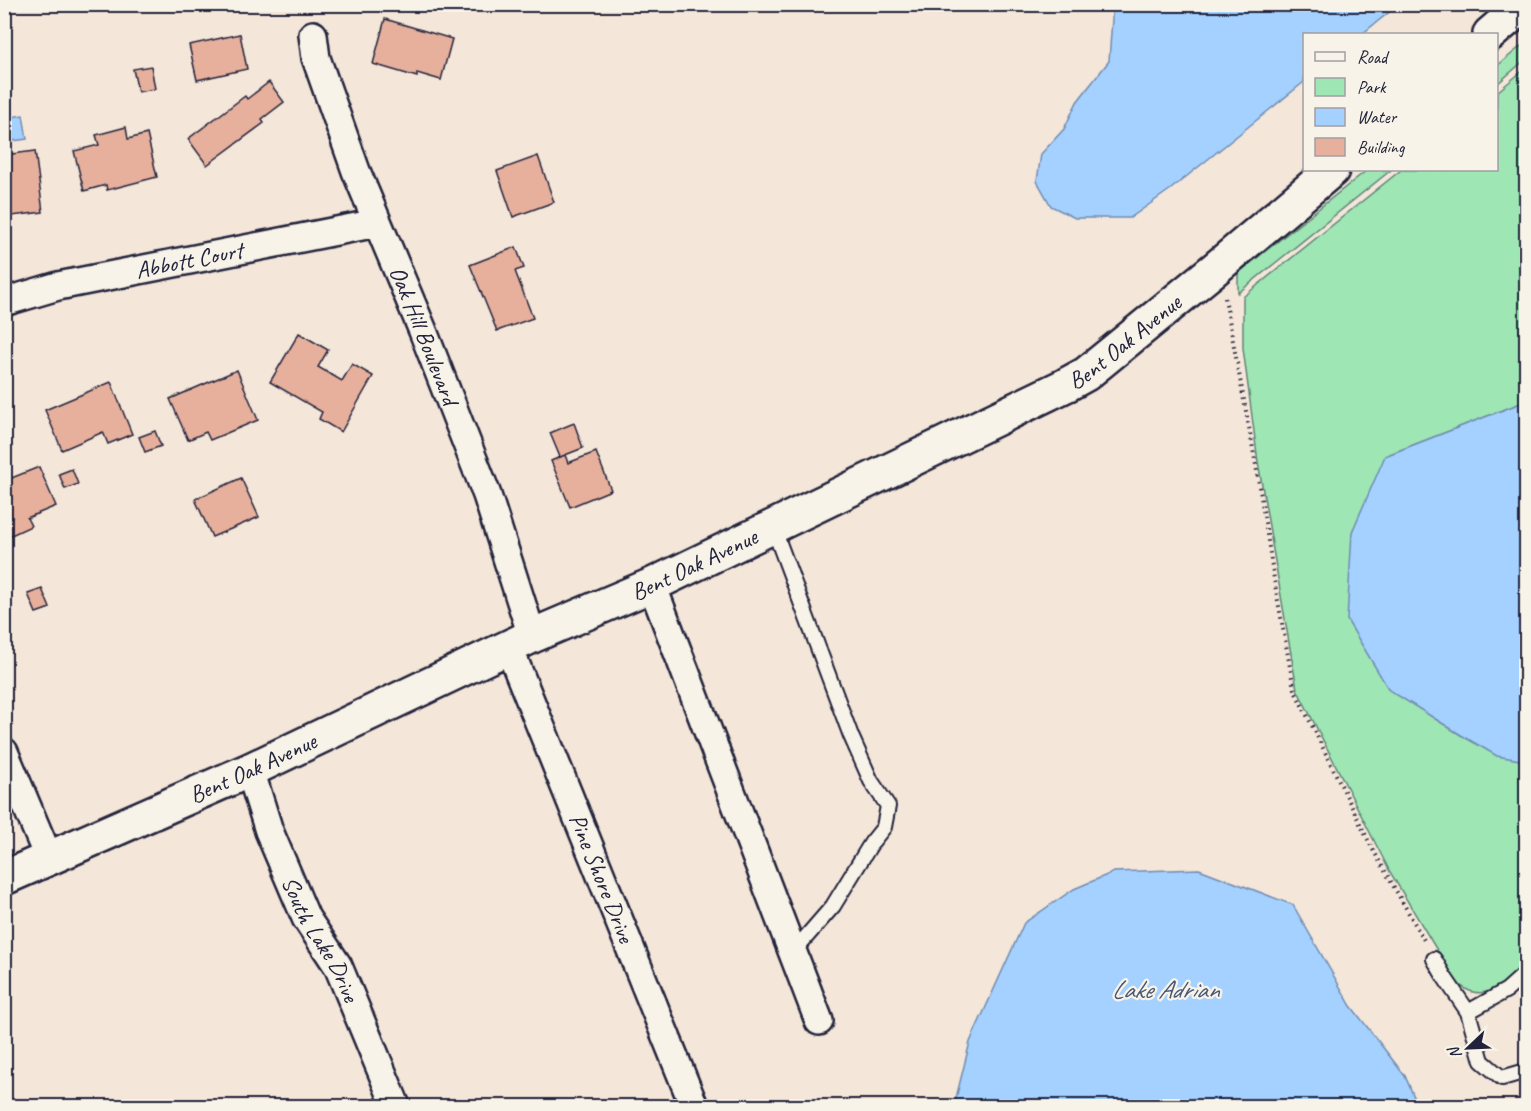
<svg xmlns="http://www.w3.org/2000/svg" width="1531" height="1111" font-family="Caveat,sans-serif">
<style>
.green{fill:#9ee6b4;stroke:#608478;stroke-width:1.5}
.water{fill:#a4d1ff;stroke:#708bb1;stroke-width:1.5}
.building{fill:#e7b09c;stroke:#22223b;stroke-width:1.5}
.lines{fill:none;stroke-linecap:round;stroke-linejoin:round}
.lane-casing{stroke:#22223b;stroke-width:18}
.street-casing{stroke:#22223b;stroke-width:32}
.secondary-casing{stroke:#22223b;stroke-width:38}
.path{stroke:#22223b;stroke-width:4;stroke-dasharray:1.5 4.5;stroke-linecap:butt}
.lane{stroke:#f7f3e8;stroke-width:14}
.street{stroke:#f7f3e8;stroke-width:27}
.secondary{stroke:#f7f3e8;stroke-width:33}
.labels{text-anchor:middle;stroke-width:4.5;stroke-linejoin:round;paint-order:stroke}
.street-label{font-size:24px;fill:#22223b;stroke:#f7f3e8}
.water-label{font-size:26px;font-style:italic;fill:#495776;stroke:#f7f3e8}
</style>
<rect width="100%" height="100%" fill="#f4e6d9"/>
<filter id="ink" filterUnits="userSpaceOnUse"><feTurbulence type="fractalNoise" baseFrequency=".0167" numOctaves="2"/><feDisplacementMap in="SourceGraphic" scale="12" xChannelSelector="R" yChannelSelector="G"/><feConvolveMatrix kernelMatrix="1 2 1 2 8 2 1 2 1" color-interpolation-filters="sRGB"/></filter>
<g filter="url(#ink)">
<!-- green -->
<path class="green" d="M1526 42V59L1497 84V66Z
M1526 68V401L1385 456 1428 714 1461 735 1497 755 1526 761V966C1513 979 1494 997 1473 992 1467 991 1461 986 1456 982L1390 872 1297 689 1258 462 1243 348V297L1401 170H1496L1497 92Z
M1367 170H1391L1238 293V273Z"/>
<!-- water -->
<path class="water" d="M1113 5V4L1398 5 1362 34H1304V82L1171 189 1130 218H1075L1051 206 1037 181 1041 154 1064 129 1077 102 1109 61Z
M23 115 27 139 5 142V118Z
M1526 401V761L1497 756 1461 735 1389 690 1347 620 1352 532 1385 456Z
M1199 869 1293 905 1351 1006 1405 1076 1418 1106H954L970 1042 1024 923 1074 889 1114 872Z"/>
<!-- building -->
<path class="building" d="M385 19 452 39 441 80 417 73V77L373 64Z
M240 34 247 69 197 80 189 45Z
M151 66 155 89 138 92 133 69Z
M269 82 284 102 262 119 264 123 207 165 188 139 245 96 247 99Z
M126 127 128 139 147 134 157 177 107 190 106 185 84 191 74 151 99 145 96 135Z
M35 151 43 212 4 217V155Z
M538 156 554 202 513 217 497 171Z
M516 247 524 268 515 271 533 318 497 331 470 265Z
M299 333 328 350 318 367 342 381 352 364 373 376 341 432 319 419 322 412 270 382Z
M237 370 258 420 210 440 206 432 188 440 170 399Z
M111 382 132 434 108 444 103 432 62 450 45 410Z
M574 423 583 448 560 457 550 433Z
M155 431 161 446 145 452 139 437Z
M596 452 611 490 570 507 551 461 565 455 568 463Z
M39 467 56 506 27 518 31 526 7 537 4 530V481Z
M72 469 78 484 65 489 59 474Z
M241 478 259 517 212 537 195 499Z
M42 589 50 608 36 613 28 594Z"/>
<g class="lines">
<defs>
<path id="lane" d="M773 527 851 736 871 781 888 806 884 827 872 842 833 906 793 952
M1434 959 1445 978 1468 1012 1482 1061 1502 1078 1526 1071
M1468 1012 1507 990 1526 973"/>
<g id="street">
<path id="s1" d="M313 35 316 58 356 171 423 331 487 495 532 636"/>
<path id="s2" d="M4 302 58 286 377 223"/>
<path d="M652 585 819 1021"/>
<path id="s3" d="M509 648 694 1106"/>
<path d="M4 752 49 859"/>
<path id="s4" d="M250 770 269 831 306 918 338 966 396 1106"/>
</g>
<g id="secondary">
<path d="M1490 34 1525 4"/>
<path id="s5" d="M4 878 250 770 532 636 652 585 1066 385 1086 374 1216 268 1332 170"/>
</g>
</defs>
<!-- lane casing -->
<use href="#lane" class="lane-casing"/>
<!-- street casing -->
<use href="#street" class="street-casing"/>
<!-- secondary casing -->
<use href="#secondary" class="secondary-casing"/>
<!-- path -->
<path class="path" d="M1225 298 1256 465 1274 579 1294 689 1372 848 1425 942"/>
<!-- lane -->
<use href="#lane" class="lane"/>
<!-- street -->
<use href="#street" class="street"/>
<!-- secondary -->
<use href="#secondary" class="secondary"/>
</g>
</g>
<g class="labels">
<!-- street labels -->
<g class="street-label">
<text dy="8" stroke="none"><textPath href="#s2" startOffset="190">Abbott Court</textPath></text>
<text dy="8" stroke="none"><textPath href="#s1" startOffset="321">Oak Hill Boulevard</textPath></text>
<text dy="8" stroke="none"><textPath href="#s5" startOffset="1244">Bent Oak Avenue</textPath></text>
<text dy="8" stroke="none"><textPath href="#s5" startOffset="758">Bent Oak Avenue</textPath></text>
<text dy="8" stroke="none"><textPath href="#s5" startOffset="272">Bent Oak Avenue</textPath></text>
<text dy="8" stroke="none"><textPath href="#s3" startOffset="248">Pine Shore Drive</textPath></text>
<text dy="8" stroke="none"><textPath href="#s4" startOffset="184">South Lake Drive</textPath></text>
</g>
<!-- water labels -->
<g class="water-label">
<text x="1165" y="998">Lake Adrian</text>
</g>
</g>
<!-- margin -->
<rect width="1531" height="1111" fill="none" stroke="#f7f3e8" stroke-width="24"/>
<rect x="12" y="12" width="1507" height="1087" fill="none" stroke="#22223b" stroke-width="2" filter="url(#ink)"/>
<!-- legend -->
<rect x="1303" y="33" width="195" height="138" fill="#f7f3e8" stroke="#a29fa3" stroke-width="1.5"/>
<rect x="1315" y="52" width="30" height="9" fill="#f7f3e8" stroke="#a29fa3" stroke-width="1.5"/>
<text x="1357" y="63" font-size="18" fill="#22223b">Road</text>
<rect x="1315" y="78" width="30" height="18" fill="#9ee6b4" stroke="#a29fa3" stroke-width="1.5"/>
<text x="1357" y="93" font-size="18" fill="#22223b">Park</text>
<rect x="1315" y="108" width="30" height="18" fill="#a4d1ff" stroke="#a29fa3" stroke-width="1.5"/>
<text x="1357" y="123" font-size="18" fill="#22223b">Water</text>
<rect x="1315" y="138" width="30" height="18" fill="#e7b09c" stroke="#a29fa3" stroke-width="1.5"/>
<text x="1357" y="153" font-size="18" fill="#22223b">Building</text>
<!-- north arrow -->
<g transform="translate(1468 1048) rotate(247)" stroke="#f7f3e8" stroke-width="4.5" paint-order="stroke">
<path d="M0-4.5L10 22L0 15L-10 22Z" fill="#22223b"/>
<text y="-9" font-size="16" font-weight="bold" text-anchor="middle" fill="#22223b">N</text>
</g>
</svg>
